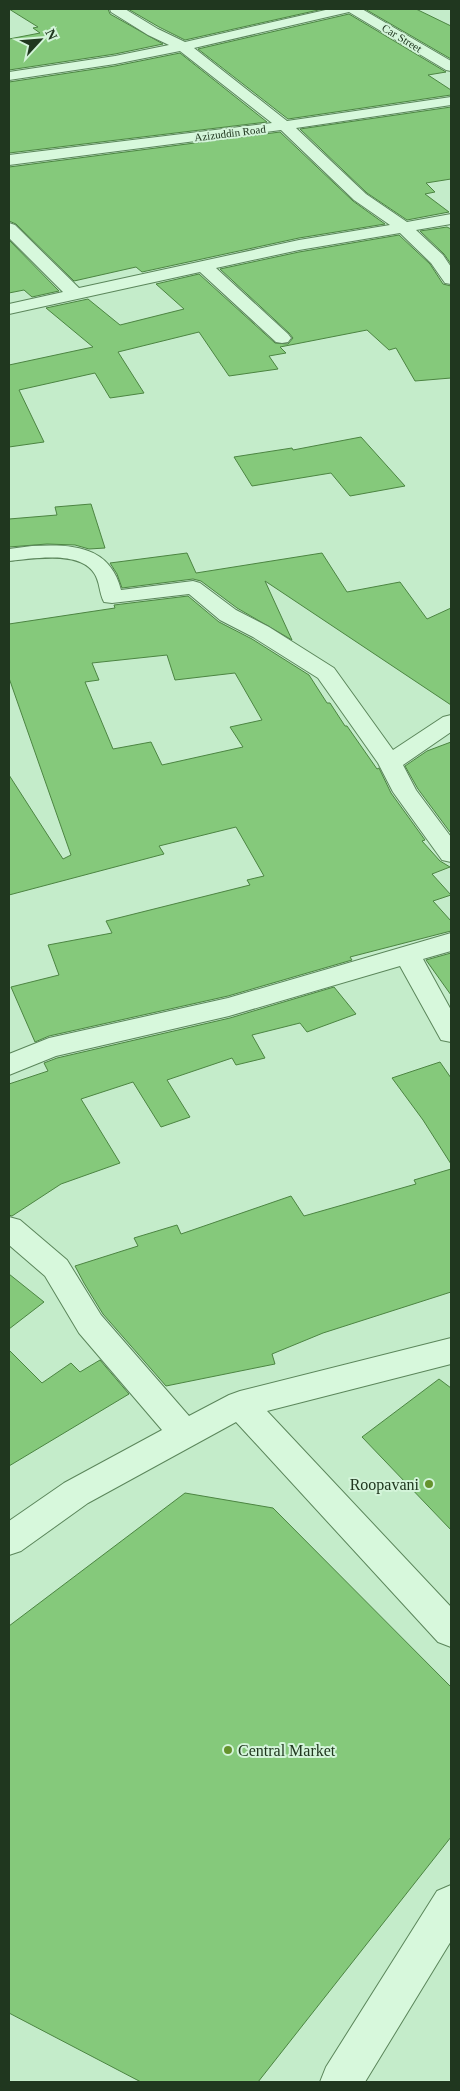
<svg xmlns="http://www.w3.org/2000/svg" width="460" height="2091" font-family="Georgia,serif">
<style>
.building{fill:#85c97b;stroke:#4c8542;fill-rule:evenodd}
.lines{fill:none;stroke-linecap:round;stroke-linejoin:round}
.minor-casing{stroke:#5b865b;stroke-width:2}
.minor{fill:#d7f8dc;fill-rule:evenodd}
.poi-dot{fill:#65932d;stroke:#d3f4d9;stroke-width:2}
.labels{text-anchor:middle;stroke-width:4;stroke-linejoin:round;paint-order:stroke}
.far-street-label{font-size:11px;fill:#20371f;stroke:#d3f4d9}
.near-poi-label{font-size:16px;fill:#20371f;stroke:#d3f4d9;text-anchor:end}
</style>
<rect width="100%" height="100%" fill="#c4ecca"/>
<!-- building -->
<path class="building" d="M9 9H108L110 14 163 44 115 54 9 70V39L40 33 33 28 38 27Z
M128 9H323L185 40 159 27Z
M365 9H416L451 26V59Z
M349 14 446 72 428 75 451 90V95L288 119 198 49Z
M180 53 267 122 9 153V82L115 66Z
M451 107V179L426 183 435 192 425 194 449 212 407 220 367 193 300 129Z
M280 132 353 201 385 224 299 238 142 272 136 267 74 281 16 224 9 221V167Z
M447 227 451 229V264L444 254 420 231Z
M399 235 430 264 443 284 451 286V378L415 381 396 348 389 350 367 330 280 347 286 353 269 356 278 369 229 376 199 332 118 352 144 393 110 398 95 373 19 390 44 442 9 447V365L93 347 46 308 88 299 120 325 184 309 156 284 199 274 275 343 288 344 293 338 289 333 220 269 299 252Z
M9 240 59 291 32 297 24 290 9 293Z
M361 437 405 486 350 496 331 473 252 486 234 457 292 448 293 450Z
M91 504 105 548 89 549 75 545 47 544 9 547V519L57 515 55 507Z
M187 553 196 573 322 553 347 592 400 582 427 619 451 608V705L265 581 292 640 237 608 201 581 193 579 122 588 117 574 110 563Z
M188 596 219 622 252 639 309 675 327 703H330L345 726H347L377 769 379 768 391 793 425 840 422 841 440 861 450 867 432 874 451 895 433 901 451 921V931L350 957 352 960 228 996 49 1036 35 1042 11 987 59 975 48 945 112 933 106 921 250 885 247 880 264 876 236 827 159 846 164 854 9 895V775L63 859 71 855 9 678V624L115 608 114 605ZM167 655 175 680 235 673 262 720 230 727 243 747 162 765 151 742 113 749 85 682 99 680 92 663Z
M451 742V832H450L418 789 405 766 427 751Z
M451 953V995L426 960Z
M334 987 356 1014 307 1032 300 1023 252 1035 265 1058 236 1065 232 1058 167 1080 190 1117 161 1127 133 1082 81 1099 120 1163 61 1184 12 1216 9 1215V1084L48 1071 44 1063 57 1058 230 1018Z
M440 1062 451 1078V1164L423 1120 392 1078Z
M451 1169V1292L323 1333 272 1354 275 1364 166 1386 103 1314 84 1283 75 1266 138 1246 134 1238 177 1225 181 1234 291 1196 304 1216 416 1184 414 1180Z
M9 1274 44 1302 9 1329Z
M9 1350 42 1383 71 1363 80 1372 100 1360 129 1394 9 1466Z
M439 1379 451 1388V1530L362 1437Z
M185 1493 273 1508 451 1687V1837L258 2082H141L9 2013V1626Z"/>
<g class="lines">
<defs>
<path id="minor" d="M110 9H125L158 29 185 42 330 9H362L451 61V71L446 70 349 12 194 48 287 121 451 97V105L296 128 366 194 407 222 451 214V224L416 230 443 255 451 267V284L445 283 431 263 400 233 299 250 216 268 288 334 291 338 288 342 282 343 276 342 200 272 9 314V304L63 292 9 238V223L15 225 79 288 299 240 390 225 354 200 281 130 9 165V155L272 123 180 51 115 64 9 80V72L115 56 169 45 148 35 111 12Z
M32 546C71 544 110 545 121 590L193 581 200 583 236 610 269 627 334 668 393 750 443 717 451 715V732L403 765 416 790 451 837V862L442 860 393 792 378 763 318 678 253 637 220 620 189 594 112 603 104 602C99 593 100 581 94 573 79 550 31 559 9 561V549Z
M451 933V951L423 959 451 1010V1042L441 1040 400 966 229 1016 56 1056 9 1075V1054L49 1038 228 998Z
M9 1217 20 1220 67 1260 101 1315 189 1416 229 1395 240 1391 451 1338V1364L267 1411 451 1607V1647L438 1642 236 1422 88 1503 21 1551 9 1555V1521L64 1483 162 1430 79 1333 45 1276 9 1245Z
M451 1885V1941L365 2082H320L326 2067 437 1891Z"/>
</defs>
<!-- minor casing -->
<use href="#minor" class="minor-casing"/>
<!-- minor -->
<use href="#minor" class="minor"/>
</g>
<!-- markers -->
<g class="poi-dot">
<circle cx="429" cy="1484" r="5"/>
<circle cx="228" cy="1750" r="5"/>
</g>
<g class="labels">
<!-- far-street labels -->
<g class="far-street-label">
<text transform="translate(402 38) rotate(31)" y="4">Car Street</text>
<text transform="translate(230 133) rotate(-7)" y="4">Azizuddin Road</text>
</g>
<!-- near-poi labels -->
<g class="near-poi-label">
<text x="419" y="1490">Roopavani</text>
<text x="238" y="1756" text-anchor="start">Central Market</text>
</g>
</g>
<!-- border -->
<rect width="460" height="2091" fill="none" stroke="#20371f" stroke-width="20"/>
<!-- north arrow -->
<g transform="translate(40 40) rotate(64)" stroke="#d3f4d9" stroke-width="4" paint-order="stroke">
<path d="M0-4L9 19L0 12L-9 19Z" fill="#20371f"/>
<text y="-8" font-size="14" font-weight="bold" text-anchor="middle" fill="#20371f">N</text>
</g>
</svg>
